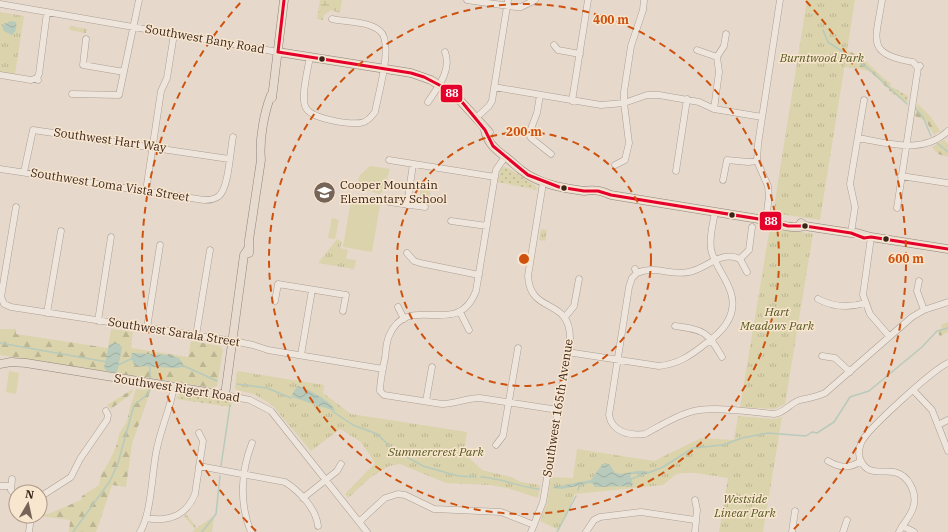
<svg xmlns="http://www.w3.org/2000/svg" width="948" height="532" font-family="'IBM Plex Serif',serif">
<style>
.grass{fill:url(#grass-dots)}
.forest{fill:url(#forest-firs)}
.wetland{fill:url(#wetland-marsh)}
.park{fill:url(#park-tufts)}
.pitch{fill:#dad3ac}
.water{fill:url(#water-waves)}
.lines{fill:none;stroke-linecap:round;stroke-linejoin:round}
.stream{stroke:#b7cabb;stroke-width:1.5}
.minor-casing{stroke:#ab9e94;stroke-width:7}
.major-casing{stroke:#90847b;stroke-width:9}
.minor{stroke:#eee6dd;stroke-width:6}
.major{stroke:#e6dbce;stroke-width:8}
.bus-1-casing{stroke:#f9e6cf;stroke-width:6}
.bus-1{stroke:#e4002b;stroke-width:3}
.ring{fill:none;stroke:#ce510e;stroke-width:2;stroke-dasharray:7 5}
.bus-dot{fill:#3b251b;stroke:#f9e6cf;stroke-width:1.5}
.labels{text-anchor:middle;stroke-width:3;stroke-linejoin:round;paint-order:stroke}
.street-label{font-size:12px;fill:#3b251b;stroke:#f9e6cf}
.park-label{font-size:12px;font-style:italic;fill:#545920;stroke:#f9e6cf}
.poi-label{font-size:12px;fill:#3b251b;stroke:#f9e6cf;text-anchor:start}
.centre{fill:#ce510e;stroke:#f9e6cf;stroke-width:2}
.ring-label{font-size:12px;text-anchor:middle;font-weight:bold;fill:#ce510e;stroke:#f9e6cf;stroke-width:3;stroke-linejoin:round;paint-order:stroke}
.line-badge{stroke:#f9e6cf;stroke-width:1.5}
.badge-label{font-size:11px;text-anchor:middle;font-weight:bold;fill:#fff}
</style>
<defs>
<pattern id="grass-dots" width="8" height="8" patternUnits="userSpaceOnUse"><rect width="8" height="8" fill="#dad3ac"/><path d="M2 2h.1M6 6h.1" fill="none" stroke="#bcb593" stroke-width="1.8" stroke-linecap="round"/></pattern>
<pattern id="forest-firs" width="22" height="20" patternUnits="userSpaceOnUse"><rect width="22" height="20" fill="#dad3ac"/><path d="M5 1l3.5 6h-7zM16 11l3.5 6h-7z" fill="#bcb593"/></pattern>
<pattern id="wetland-marsh" width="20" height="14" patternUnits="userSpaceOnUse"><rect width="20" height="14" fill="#dad3ac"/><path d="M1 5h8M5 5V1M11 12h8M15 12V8" fill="none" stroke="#bcb593"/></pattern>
<pattern id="park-tufts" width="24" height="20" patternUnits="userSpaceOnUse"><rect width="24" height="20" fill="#dad3ac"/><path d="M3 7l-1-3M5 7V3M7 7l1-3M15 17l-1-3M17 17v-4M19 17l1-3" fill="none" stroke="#bcb593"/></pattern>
<pattern id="water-waves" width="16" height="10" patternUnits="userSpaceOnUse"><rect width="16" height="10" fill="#b7cabb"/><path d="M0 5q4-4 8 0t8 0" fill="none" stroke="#9eada0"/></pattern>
</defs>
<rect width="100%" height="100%" fill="#e6d9cb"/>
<!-- grass -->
<path class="grass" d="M890 86 908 96 907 103 889 91Z
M503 167 508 168 536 186 537 190 498 182 500 170Z
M180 393 232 401 231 407 176 399Z"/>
<!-- forest -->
<path class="forest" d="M847 51C865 54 876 75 891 83L890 89C883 86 877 76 870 72 862 68 852 68 844 67Z
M917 103 931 117 940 131 934 135 926 121 915 116Z
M944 140 948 144V157L938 154 932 147Z
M948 322V332L940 336 938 333 942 329 941 325Z
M0 329H16V334L108 348 111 329 133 332 131 348 188 357 191 341 220 346 223 350 217 386 214 388 0 355Z
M146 388 151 389 132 444 126 487 112 485 96 532H69L70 520 40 516V513L48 514 81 500 82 496 99 485 101 475 110 460 117 444 119 434 127 421 130 407 136 389 145 390Z
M133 389 131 394 111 409 107 405Z"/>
<!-- wetland -->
<path class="wetland" d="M320 0H342L340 13 331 10 324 15 323 20 317 19Z
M70 26 87 29 86 33 69 30Z
M421 187 431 188 428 205 419 203Z"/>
<!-- park -->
<path class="park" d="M807 0H855L820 220 773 213Z
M0 12 24 16 15 74 0 72Z
M770 227 813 234 785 404 774 409 740 407Z
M541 229 547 230 545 241 539 240Z
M337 239 342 242 340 248 348 250 346 259 356 260 354 269 318 263Z
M237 371 324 385 323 393 351 414 467 432 464 453 482 470 511 477 521 482 540 485 538 498 507 488 490 485 446 483 400 464 389 466 371 477 348 498 345 494 375 463 361 442 340 429 311 451 272 405 254 394 236 390 235 387Z
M738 416 773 419 782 417 763 532H719L728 478 696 473H681L675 475 663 485 575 494 559 530 540 521 547 503 551 477 573 478 577 449 654 461 701 438 734 440Z
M186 514 197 528 214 516 212 532H192L195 529 184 516Z"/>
<!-- pitch -->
<path class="pitch" d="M370 166 390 169 382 193 379 194 356 186 360 175Z
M351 200 380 205 372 252 343 247Z
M332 218 339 220 335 239 328 238Z
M9 371 19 373 16 394 6 392Z
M551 495 569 503 560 524 542 516Z"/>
<!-- water -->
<path class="water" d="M10 21 16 22C17 27 16 32 12 35L4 31 2 26Z
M114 343 119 344 122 348 117 372C112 373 107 372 104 368L109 345Z
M132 353 169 355 179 358 184 366 178 368 135 366 131 358Z
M297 386C307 388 333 402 335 411L295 398 292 395Z
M606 463 610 465 615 473C626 476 637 468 649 472L648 474H630L633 485 629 486 595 487 593 484 590 483 562 489 553 488 554 487 591 480 601 466Z"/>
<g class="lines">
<!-- stream -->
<path class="stream" d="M823 30 828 42 869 69 907 104
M915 108 923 117 931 136
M937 143 948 152
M0 343 107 362
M118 365 133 358
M184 366 217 381
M150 378V366
M237 384 267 388 291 398 294 396
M332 411 353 425 377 434 394 450 423 466 458 476 476 477
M221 466 230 405
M648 473 663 467 693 448 723 445 742 438 768 433 806 436 812 432 817 433 834 422 850 397 869 391 922 347 937 331 948 328
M481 477C501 478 519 487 539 489
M629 480 644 474
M578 490 580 484
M73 532 110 481 118 463 134 405 148 394 150 389
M202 532 216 514 220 476
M557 532 576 496"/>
<defs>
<path id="minor" d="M467 0 516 7H521L535 0
M882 0C876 40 865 54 913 62L918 68 920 66
M0 4 278 52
M86 39 83 65 124 72
M554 45 558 50 580 54
M697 50 717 57
M310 57C308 69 300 98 306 108 312 119 353 126 364 122 369 120 372 116 375 112 378 95 394 42 380 31 369 21 346 22 332 19
M717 57 724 46 726 34
M0 75 31 80 37 78 38 80
M37 78 39 74 47 12
M494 87 601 105 624 103 647 95H659L699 102 714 109 762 117
M72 94 119 95 139 0
M540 95 537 113 529 134 531 138 551 154
M572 101 588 0
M428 102C438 87 452 70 445 52
M714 109 719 72 717 57
M476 118 489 106 492 101 508 0
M858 138C888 143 923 155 948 131
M505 157 496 170 476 291C457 341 408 290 389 336 386 343 386 351 385 358 383 368 380 380 380 391L384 395 442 404C455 404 466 398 480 398L558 410
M389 160 495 177
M615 165 625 160 629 143 624 103V92L631 46 643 10 644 0
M0 169 204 200C209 200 214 200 219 196 229 187 230 151 233 137
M676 171 687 99
M24 172 33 130 229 159
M901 176 947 183
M723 180 727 160 748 162 757 161
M146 191 161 91 167 78 174 34
M389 202 425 207
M407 205 413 164
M16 207 1 297 4 304 11 307 233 341 253 345 268 350 383 369
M897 208 918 68
M766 220 769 196 768 186 757 161 758 144 780 0
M451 221 487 226
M851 233 855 207 850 184 864 100
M871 237 863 295 870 314 889 336
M407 253 414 261 420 263 479 275
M740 259 747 272
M635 269 637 273C655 265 671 276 689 272 708 268 720 250 740 259L749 250 752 227
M637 273 632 278 629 287 609 415C612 432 629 436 645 434 662 425 680 413 699 410 723 407 750 412 774 414 785 413 790 403 800 400 809 398 816 397 825 393L912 317 924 310 948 302
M919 281 917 291 924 310
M818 299C833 307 849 308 865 303
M275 301 278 284 346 295 343 311
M398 307 404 319
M460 312 469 330
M47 313 61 231
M565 317 574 306 579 279
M98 321 111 237
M675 326C704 330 707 331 722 357
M147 328 160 245
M196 336 210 250
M567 352 659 366C678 364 690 356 705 344 721 333 738 316 731 293 727 278 714 265 711 249 709 237 713 224 715 212
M301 355 312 290
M822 356 835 358 850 372
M913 390 932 410 948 451
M225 395 250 400 271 411 367 532
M426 401 432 367
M938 425 948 420
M496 445 503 436 518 348
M828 461C840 468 849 469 861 461
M199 466 285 482C299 491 316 508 318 526
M12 479 11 490 16 496
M0 486H11
M40 497 71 477 80 459 107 420 108 415 106 411
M303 498 337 471 341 464
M695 500 697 510 695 532
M146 518C169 522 186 516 195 494L203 441 199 433
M359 522 385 498 398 494 405 495 434 509 501 512 534 525
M902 526 914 532
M29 532 31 516
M140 532C151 515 152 474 156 453 160 430 170 410 174 387
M251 532C239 504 241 471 252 443
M531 532 543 502 570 338C570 297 530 315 528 276L543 183
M586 532 594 520 600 517 641 512 695 520
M792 532 795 511
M843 532 847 520
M899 532C903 524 910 517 913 508 918 494 909 475 894 472 882 470 868 476 861 461 858 456 859 449 861 443 866 430 934 369 948 363"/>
<path id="major" d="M278 52 411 73 431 80 455 95 489 132
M272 98 284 0
M485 130C487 143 497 151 507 158 512 162 516 166 521 170 539 184 561 188 584 191 593 189 603 191 611 195L771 221C779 226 796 229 805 226
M801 223 805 226 851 233H857L871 237 948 249
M249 253V240L261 160C259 140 264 113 271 95
M0 364 11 362 26 363 225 395 244 255 248 249"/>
</defs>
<!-- minor casing -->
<use href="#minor" class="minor-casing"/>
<!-- major casing -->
<use href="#major" class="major-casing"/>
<!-- minor -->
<use href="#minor" class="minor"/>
<!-- major -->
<use href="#major" class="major"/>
<defs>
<path id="bus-1" d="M278 52 411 73 424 77 445 88 462 102 485 130 493 146 528 175 559 187 584 191H598L611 195 771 221 788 226H805L851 233 864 238 871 237 948 249
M278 52 284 0"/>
</defs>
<!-- bus-1 casing -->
<use href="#bus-1" class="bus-1-casing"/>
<!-- bus-1 -->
<use href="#bus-1" class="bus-1"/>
</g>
<!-- distance rings -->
<g class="ring">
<circle cx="524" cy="259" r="127"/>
<circle cx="524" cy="259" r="255"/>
<path d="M256 531A382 382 0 0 1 242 1M806 1A382 382 0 0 1 792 531"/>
</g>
<!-- icons -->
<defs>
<symbol id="school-disc" viewBox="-11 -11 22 22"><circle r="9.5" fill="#776459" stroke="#f9e6cf"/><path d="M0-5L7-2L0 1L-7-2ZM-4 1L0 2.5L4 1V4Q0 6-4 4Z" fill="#fff"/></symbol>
</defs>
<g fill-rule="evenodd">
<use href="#school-disc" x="312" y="180" width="25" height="25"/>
</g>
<!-- markers -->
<g class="bus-dot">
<circle cx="322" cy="59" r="3.5"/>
<circle cx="564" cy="188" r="3.5"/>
<circle cx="732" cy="215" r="3.5"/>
<circle cx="805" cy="226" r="3.5"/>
<circle cx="886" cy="239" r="3.5"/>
</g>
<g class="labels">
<!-- street labels -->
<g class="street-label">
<text transform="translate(205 39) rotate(10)" y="4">Southwest Bany Road</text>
<text transform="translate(110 140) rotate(8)" y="4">Southwest Hart Way</text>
<text transform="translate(110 185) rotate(9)" y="4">Southwest Loma Vista Street</text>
<text transform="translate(174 332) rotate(9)" y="4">Southwest Sarala Street</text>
<text transform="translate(177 388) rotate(9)" y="4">Southwest Rigert Road</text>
<text transform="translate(558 408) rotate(-81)" y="4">Southwest 165th Avenue</text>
</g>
<!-- park labels -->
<g class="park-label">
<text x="822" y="62">Burntwood Park</text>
<text x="777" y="316">Hart<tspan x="777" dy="14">Meadows Park</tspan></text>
<text x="436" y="456">Summercrest Park</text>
<text x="745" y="503">Westside<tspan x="745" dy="14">Linear Park</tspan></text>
</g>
<!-- poi labels -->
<g class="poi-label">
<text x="340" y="189">Cooper Mountain<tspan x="340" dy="14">Elementary School</tspan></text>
</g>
</g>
<circle cx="524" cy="259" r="6" class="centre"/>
<g class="ring-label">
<text x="611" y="24">400 m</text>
<text x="524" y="136">200 m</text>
<text x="906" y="263">600 m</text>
</g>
<g class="line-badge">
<rect x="440" y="84" width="23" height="19" rx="4" fill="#e4002b"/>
<rect x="759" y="211" width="23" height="20" rx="4" fill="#e4002b"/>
</g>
<g class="badge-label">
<text x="452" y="97">88</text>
<text x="771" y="225">88</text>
</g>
<!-- north arrow -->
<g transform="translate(28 504) rotate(9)"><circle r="19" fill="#f9e6cf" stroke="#ad9987"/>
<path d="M0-3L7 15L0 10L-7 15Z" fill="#776459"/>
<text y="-6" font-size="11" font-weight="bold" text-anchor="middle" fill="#3b251b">N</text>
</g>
</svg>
